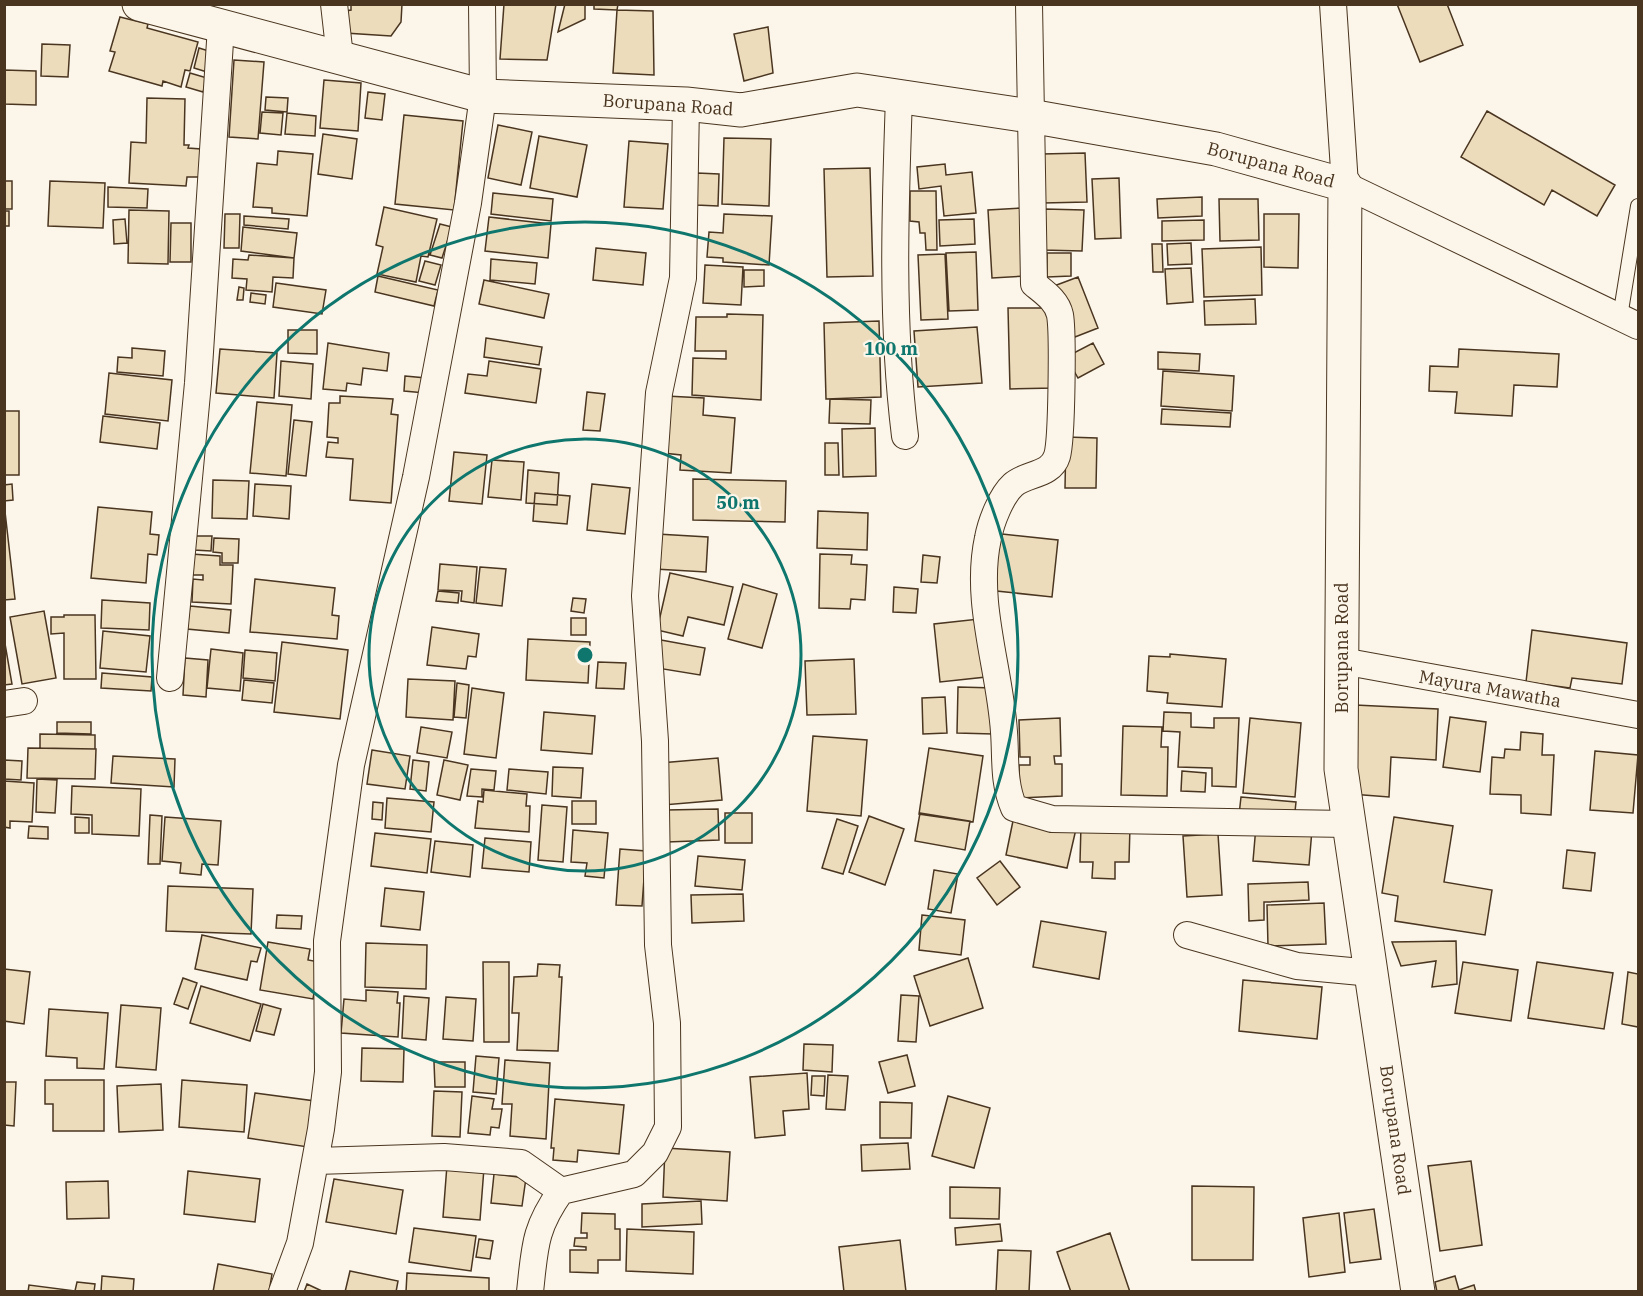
<svg xmlns="http://www.w3.org/2000/svg" width="1643" height="1296" font-family="'IBM Plex Serif',serif">
<style>
.building{fill:#ecdcbc;stroke:#4a3520;stroke-width:1.5}
.lines{fill:none;stroke-linecap:round;stroke-linejoin:round}
.service-casing{stroke:#4a3520;stroke-width:16}
.minor-casing{stroke:#4a3520;stroke-width:28}
.primary-casing{stroke:#4a3520;stroke-width:35}
.service{stroke:#fbf6e9;stroke-width:14}
.minor{stroke:#fbf6e9;stroke-width:26}
.primary{stroke:#fbf6e9;stroke-width:33}
.ring{fill:none;stroke:#0f766e;stroke-width:3}
.labels{text-anchor:middle;stroke-width:4.5;stroke-linejoin:round;paint-order:stroke}
.street-label{font-size:18px;fill:#4a3520;stroke:#fbf6e9}
.centre{fill:#0f766e;stroke:#fbf6e9;stroke-width:3}
.ring-label{font-size:18px;text-anchor:middle;font-weight:bold;fill:#0f766e;stroke:#fbf6e9;stroke-width:4.5;stroke-linejoin:round;paint-order:stroke}
</style>
<rect width="100%" height="100%" fill="#fbf6e9"/>
<!-- building -->
<path class="building" d="M351 4H402L401 22 391 36 345 33V11L351 10Z
M504 4H556L547 60 500 59Z
M565 4H585V19L558 32Z
M594 4H618L617 10 594 9Z
M1397 4H1447L1463 45 1420 62Z
M617 10 653 11 654 75 613 73Z
M120 17 148 24 147 28 198 42 190 71 185 70 181 87 163 81 162 86 109 71 115 52 110 51Z
M768 27 773 73 744 81 734 34Z
M42 44 70 45 68 77 41 76Z
M199 48 212 52 207 72 194 68Z
M234 60 264 62 258 139 229 137Z
M4 70 36 71V105L4 104Z
M190 73 207 78 203 92 186 87Z
M324 80 361 83 358 131 320 128Z
M368 92 385 94 382 120 365 118Z
M266 97 288 98 287 112 265 110Z
M147 98 185 99 184 145H189L188 148 201 149 200 177H187L186 186 129 183 131 142 146 143Z
M1487 111 1615 185 1597 216 1552 190 1544 205 1461 157Z
M262 112 283 113 281 135 260 133Z
M287 113 316 116 315 136 285 134Z
M404 115 463 121 454 210 395 204Z
M498 125 532 132 521 185 488 178Z
M323 134 357 139 352 179 318 174Z
M539 136 587 145 577 197 530 188Z
M724 138 771 139 769 206 722 204Z
M629 141 668 144 663 209 624 207Z
M278 151 313 154 307 216 272 213V208L253 207 257 163 277 165Z
M1085 153 1087 202 1043 203 1042 154Z
M945 164 946 175 972 172 976 213 944 216 941 186 919 189 917 167Z
M870 168 873 276 827 277 824 169Z
M697 173 719 174 718 206 696 205Z
M1119 178 1121 238 1095 239 1092 179Z
M4 181H12V209H4Z
M50 181 105 183 103 228 48 226Z
M108 187 148 189 147 208 108 207Z
M910 191H936L937 250H926L925 233H920L919 222 910 221Z
M493 193 553 199 551 221 491 214Z
M1202 197V216L1158 218 1157 199Z
M1219 199H1258L1259 240 1220 241Z
M384 207 437 219 428 257 421 256 416 282 377 274 383 247 376 245Z
M1022 208 1026 276 992 278 988 210Z
M1044 209 1084 210 1082 251 1042 250Z
M129 210 169 211 168 264 128 263Z
M4 211H9V226H4Z
M225 214H240L239 248H224Z
M724 214 772 216 769 265 723 262V258L707 257 709 232 723 233Z
M1264 214H1299L1298 268 1264 267Z
M244 216 289 219 288 229 244 225Z
M489 217 551 224 548 258 485 251Z
M125 219 127 243 114 244 113 220Z
M974 219 975 244 940 246 939 220Z
M1204 220V240L1162 241V221Z
M171 223H191V262H170Z
M440 224 452 227 442 258 430 255Z
M243 227 297 233 294 258 241 251Z
M1191 243 1192 264 1168 265 1167 244Z
M1152 244H1162L1163 272H1153Z
M1261 247 1262 295 1204 297 1202 249Z
M596 248 646 253 643 285 593 280Z
M976 252 978 310 949 311 946 253Z
M1047 253H1071V276L1047 277Z
M945 254 948 319 921 320 918 255Z
M249 255 294 258 293 278 273 277 272 292 246 290 247 279 232 278 233 259 248 260Z
M491 259 537 263 535 284 490 280Z
M425 261 441 265 435 285 419 281Z
M705 265 743 267 741 305 703 303Z
M1191 268 1193 302 1167 304 1165 269Z
M744 270H764V286L744 287Z
M378 276 438 290 434 306 375 292Z
M1078 277 1098 328 1075 337 1054 286Z
M484 280 549 294 544 318 479 304Z
M276 283 326 290 322 314 273 307Z
M239 287 244 288 243 300H237Z
M251 293 266 295 265 304 250 302Z
M1255 299 1256 324 1205 325 1204 301Z
M1008 308H1053L1055 388 1010 389Z
M727 314 763 315 761 400 692 395 693 358 726 359V351H695L696 317H727Z
M879 321 881 397 826 399 824 323Z
M977 327 982 383 918 387 914 331Z
M288 330H317V354L288 353Z
M486 338 542 347 539 365 484 357Z
M328 343 389 353 387 371 363 368 361 385 347 383 346 391 323 389Z
M1093 343 1104 364 1078 378 1066 357Z
M132 348 165 351 163 376 117 372 118 357 132 358Z
M220 349 277 353 274 398 216 393Z
M1459 349 1559 354 1557 387 1514 385 1512 416 1455 413 1457 392 1429 391 1430 366 1458 367Z
M1158 352 1200 354 1199 371 1158 369Z
M281 361 313 364 311 399 279 396Z
M489 361 541 369 536 403 465 393 468 374 487 376Z
M1163 371 1234 376 1232 411 1161 406Z
M109 373 172 380 168 421 105 414Z
M405 376 426 378 425 393 404 391Z
M587 392 605 394 600 431 583 430Z
M340 396 393 399 391 414 398 415 391 503 350 500 353 459 326 457 328 442 338 443V438L327 437 329 403H340Z
M666 396 704 398 703 415 735 418 731 473 680 470 681 455 663 453Z
M830 399 871 400 870 424 829 423Z
M257 402 292 405 286 476 250 473Z
M1162 409 1231 413 1230 427 1161 424Z
M4 411H19V475H4Z
M103 416 160 423 157 449 100 442Z
M294 420 312 422 306 476 288 474Z
M875 428 876 476 843 477 842 429Z
M1066 437 1097 438 1096 488H1065Z
M825 443H838L839 475H825Z
M454 452 487 455 482 504 449 501Z
M492 460 524 462 521 500 488 497Z
M528 470 559 473 557 505 526 503Z
M693 479 786 481 785 522 693 520Z
M213 480 249 481 247 519 212 518Z
M12 484 13 500 4 501V485Z
M255 484 291 486 289 519 253 516Z
M592 484 630 488 625 534 587 530Z
M535 493 570 496 567 524 533 521Z
M4 503 15 599 4 600Z
M98 507 152 512 150 534 159 535 157 555 148 554 146 583 91 578Z
M818 511 868 513 867 550 817 548Z
M993 533 1058 540 1052 597 987 590Z
M657 534 708 537 706 572 655 569Z
M195 536H212L211 551 194 550Z
M214 538 239 539 238 563H222V553L213 552Z
M191 554 220 556V565H233L231 604 192 602 193 579 203 580V575H190Z
M820 554 852 555 851 564 867 565 865 600 851 599 850 609 819 608Z
M923 555 940 557 937 583 921 582Z
M440 564 477 567 474 603 461 601 462 591 438 590Z
M480 567 506 569 502 606 476 603Z
M670 573 733 587 724 625 688 617 683 636 657 630Z
M255 579 335 588 332 615 339 616 337 639 250 632Z
M743 584 777 594 762 648 728 639Z
M894 587 918 589 916 613 893 612Z
M438 591 459 593 458 603 436 601Z
M573 598 586 599 584 613 571 611Z
M102 600 150 603 149 630 101 628Z
M190 606 231 610 229 633 187 629Z
M44 611 56 678 22 684 10 617Z
M64 615H95L96 679H64V633L51 634V617H64Z
M571 618H586V635H571Z
M979 619 986 677 940 682 934 624Z
M432 627 479 634 476 657 468 656 466 669 427 665Z
M1532 630 1627 643 1622 684 1572 678 1570 688 1526 682Z
M103 631 150 636 146 672 100 668Z
M4 638 12 684 4 685Z
M528 639 590 642 588 683 526 680Z
M661 640 705 648 700 675 657 668Z
M282 642 348 650 340 719 274 712Z
M211 649 243 653 240 691 207 688Z
M245 650 277 653 275 681 243 678Z
M1170 654 1226 659 1222 707 1167 703 1168 693 1147 691 1149 656 1170 657Z
M185 658 208 660 206 697 183 695Z
M854 659 856 714 807 715 805 661Z
M598 662 626 663 624 689 596 688Z
M102 673 152 677 151 691 101 688Z
M408 679 455 681 453 720 406 717Z
M244 680 274 683 272 703 242 700Z
M457 683 469 685 466 718 454 717Z
M958 687 995 688 993 734 957 733Z
M472 688 504 693 496 758 464 754Z
M945 697 947 733 923 734 922 698Z
M1355 705 1438 709 1436 760 1391 757 1389 797 1351 794Z
M544 712 595 716 592 754 541 750Z
M1164 712 1191 713V727L1214 728V718H1239L1236 787 1212 786V768L1178 767 1180 732 1163 731Z
M1450 717 1486 722 1480 772 1443 767Z
M1060 718 1061 756H1054L1055 764H1062V796L1020 798 1019 765H1030V757H1020L1019 720Z
M1250 718 1301 723 1295 797 1243 793Z
M57 722H91V734L57 733Z
M1123 726 1162 727 1161 747H1168L1167 796 1121 795Z
M421 727 452 732 447 758 417 753Z
M1521 732 1543 734 1542 755H1554L1551 815 1521 813V795L1490 794 1492 757 1504 758 1505 749 1520 750Z
M40 734 95 735V749L40 748Z
M813 736 867 740 861 816 807 811Z
M28 748 96 749 95 779 27 778Z
M929 748 983 756 973 822 919 814Z
M372 750 410 756 405 789 367 784Z
M1595 751 1638 755 1633 813 1590 810Z
M113 756 175 759 174 787 111 783Z
M718 758 722 800 663 805 660 763Z
M4 760 22 761 21 780 4 779Z
M413 760 429 762 426 791 410 789Z
M444 760 468 765 460 800 437 795Z
M553 767 583 768 581 798 552 796Z
M471 769 496 771 494 790 482 789V797L467 796Z
M509 769 548 772 546 794 507 790Z
M1182 771 1206 773 1205 792 1181 791Z
M37 779 57 780 55 813 36 812Z
M4 781 34 783 32 822 10 821V828L4 827Z
M72 786 141 789 139 836 92 834V815L71 814Z
M484 790 527 794 526 806H530L529 832 475 828 478 801 483 802Z
M1241 797 1296 802 1294 821 1239 815Z
M387 798 434 802 431 832 385 828Z
M572 801H596V824H572Z
M373 802 383 803 382 820 372 819Z
M542 805 567 807 563 862 538 860Z
M718 809 719 840 667 842 666 810Z
M725 813H752V843H725Z
M920 813 970 821 965 850 915 841Z
M150 815 162 816 160 864H148Z
M869 816 904 829 885 885 849 872Z
M1014 816 1076 829 1067 868 1006 855Z
M75 817 89 818V833H75Z
M165 817 221 821 218 865 202 864 201 875 180 873 181 863 162 861Z
M1394 817 1453 826 1444 882 1492 890 1485 935 1395 921 1398 896 1382 893Z
M837 819 858 826 843 874 822 868Z
M1081 825 1130 826 1129 862H1115V879L1092 878 1093 862H1080Z
M29 826 48 827V839L28 838Z
M1256 826 1312 830 1309 865 1253 861Z
M573 830 608 833 604 878 585 876 587 863 571 862Z
M375 833 431 839 427 873 371 866Z
M1218 834 1222 895 1187 897 1183 836Z
M485 838 531 842 529 872 482 868Z
M435 841 473 845 470 877 431 872Z
M620 849 646 851 642 906 616 905Z
M1567 850 1595 853 1591 891 1563 888Z
M698 856 745 860 742 890 695 886Z
M1000 861 1020 887 997 905 977 878Z
M934 870 958 874 951 913 928 909Z
M1308 882 1309 900 1264 902V920L1249 921 1248 884Z
M168 886 253 889 251 934 166 931Z
M385 888 424 892 420 930 381 926Z
M743 894 744 921 692 923 691 895Z
M1324 903 1326 944 1268 946 1267 905Z
M277 915 302 916 301 929 276 928Z
M922 915 965 920 961 955 919 950Z
M1041 921 1106 932 1099 979 1033 967Z
M202 935 261 948 257 962 251 961 247 980 195 969Z
M1456 941 1457 984 1432 987 1436 961 1401 966 1392 942Z
M268 942 310 949 308 960 319 962 313 999 260 990Z
M366 943 427 945 426 989 365 987Z
M968 958 983 1008 930 1026 914 976Z
M483 962H509V1042H484Z
M1463 962 1518 970 1511 1021 1455 1013Z
M1537 962 1613 973 1604 1029 1528 1018Z
M538 964 560 965 559 977H562L558 1051 517 1050 519 1013H512L514 977 537 976Z
M4 969 30 972 24 1024 4 1021Z
M1628 972 1638 974V1027L1622 1024Z
M183 978 197 983 188 1009 174 1004Z
M1243 980 1322 987 1317 1039 1239 1031Z
M201 986 261 1004 250 1041 190 1023Z
M366 990 398 992 397 1003H400L398 1037 341 1033 344 999 366 1001Z
M901 995 919 996 916 1042 898 1041Z
M404 996 429 998 426 1040 402 1038Z
M446 997 476 999 473 1041 443 1039Z
M263 1004 281 1009 274 1035 256 1031Z
M121 1005 161 1008 156 1070 116 1067Z
M49 1009 108 1013 104 1069 77 1068V1058L46 1056Z
M804 1044 833 1045 832 1072 803 1070Z
M362 1048 404 1049 403 1082 361 1081Z
M907 1055 915 1086 888 1093 879 1062Z
M476 1056 499 1058 496 1094 473 1092Z
M505 1060 550 1063 546 1139 510 1136 512 1104H502Z
M434 1062H465V1087H435Z
M807 1073 809 1109 783 1111 785 1135 755 1138 750 1077Z
M828 1075 848 1076 845 1110 826 1109Z
M812 1076H825L824 1096 811 1095Z
M45 1080H104V1131H53V1104H45Z
M182 1080 247 1085 244 1132 179 1127Z
M4 1082H16L14 1126 4 1125Z
M161 1084 163 1130 119 1132 117 1086Z
M434 1091 462 1092 460 1137 432 1136Z
M255 1093 315 1101 308 1147 248 1138Z
M472 1096 494 1099 492 1109H502L499 1128 491 1127 490 1135 468 1133Z
M948 1096 990 1108 974 1168 932 1156Z
M555 1099 624 1105 619 1154 578 1150 577 1162 553 1160 554 1148H551Z
M880 1102 912 1103 911 1138H880Z
M908 1143 910 1169 862 1171 861 1145Z
M665 1148 730 1152 727 1201 663 1197Z
M1471 1161 1482 1245 1440 1251 1428 1166Z
M447 1165 484 1168 480 1220 443 1217Z
M188 1171 260 1179 255 1222 184 1214Z
M494 1174 526 1178 522 1206 491 1203Z
M334 1179 403 1190 396 1234 326 1222Z
M108 1181 109 1218 67 1219 66 1182Z
M1192 1186 1254 1187 1253 1260H1192Z
M950 1187 1000 1188 999 1219 950 1218Z
M701 1201 702 1224 642 1227V1204Z
M1374 1209 1381 1259 1350 1263 1344 1213Z
M582 1213 615 1214V1229H620V1260H598V1273L570 1272V1250H586V1247L574 1246 575 1238H587V1233H581Z
M1339 1213 1345 1272 1309 1277 1303 1218Z
M1000 1224 1002 1241 956 1245 955 1228Z
M414 1228 476 1236 471 1271 409 1262Z
M627 1229 694 1232 693 1274 626 1271Z
M1110 1233 1130 1292H1071L1057 1252Z
M479 1239 493 1241 490 1259 476 1257Z
M900 1240 906 1292H844L839 1247Z
M998 1250 1031 1251 1029 1292H996Z
M218 1264 272 1274 269 1292H213Z
M350 1271 398 1281 396 1292H345Z
M407 1273 489 1278V1292H406Z
M102 1276 134 1279 133 1292H101Z
M1455 1276 1459 1290 1474 1285 1476 1292H1437L1435 1282Z
M77 1282 95 1284 94 1292H28L29 1285 75 1291Z
M307 1284 324 1292H304Z"/>
<g class="lines">
<defs>
<path id="service" d="M1620 317 1638 206"/>
<path id="minor" d="M334 4 340 57
M1029 4 1034 284C1045 293 1057 301 1060 315 1063 332 1062 440 1057 456 1051 476 1026 473 1013 485 1001 496 991 522 988 538 974 602 1000 668 1004 732 1006 759 1003 782 1014 808L1052 819 1348 824
M1333 4 1345 185 1638 326
M899 97C895 210 891 323 905 436
M1342 661 1638 715
M170 678 198 383 221 26
M4 704 24 701
M1187 935 1297 966 1372 973
M316 1161 444 1157 521 1163 561 1191
M282 1292 300 1243 321 1129 328 1072 327 941 351 765 416 477 468 203 483 96 482 4
M530 1292C535 1247 534 1229 561 1191L634 1174 655 1153 668 1127 667 1023 658 945 655 741 645 596 659 393 683 278 686 104"/>
<path id="primary" d="M139 4 483 96 686 104 741 110 857 90 1030 116 1216 149 1345 185 1341 769 1418 1292"/>
</defs>
<!-- service casing -->
<use href="#service" class="service-casing"/>
<!-- minor casing -->
<use href="#minor" class="minor-casing"/>
<!-- primary casing -->
<use href="#primary" class="primary-casing"/>
<!-- service -->
<use href="#service" class="service"/>
<!-- minor -->
<use href="#minor" class="minor"/>
<!-- primary -->
<use href="#primary" class="primary"/>
</g>
<!-- distance rings -->
<g class="ring">
<circle cx="585" cy="655" r="216"/>
<circle cx="585" cy="655" r="433"/>
</g>
<g class="labels">
<!-- street labels -->
<g class="street-label">
<text transform="translate(668 105) rotate(4)" y="6">Borupana Road</text>
<text transform="translate(1271 165) rotate(15)" y="6">Borupana Road</text>
<text transform="translate(1342 648) rotate(-90)" y="6">Borupana Road</text>
<text transform="translate(1490 689) rotate(10)" y="6">Mayura Mawatha</text>
<text transform="translate(1395 1130) rotate(82)" y="6">Borupana Road</text>
</g>
</g>
<circle cx="585" cy="655" r="9" class="centre"/>
<g class="ring-label">
<text x="891" y="355">100 m</text>
<text x="738" y="509">50 m</text>
</g>
<!-- border -->
<rect width="1643" height="1296" fill="none" stroke="#4a3520" stroke-width="12"/>
</svg>
